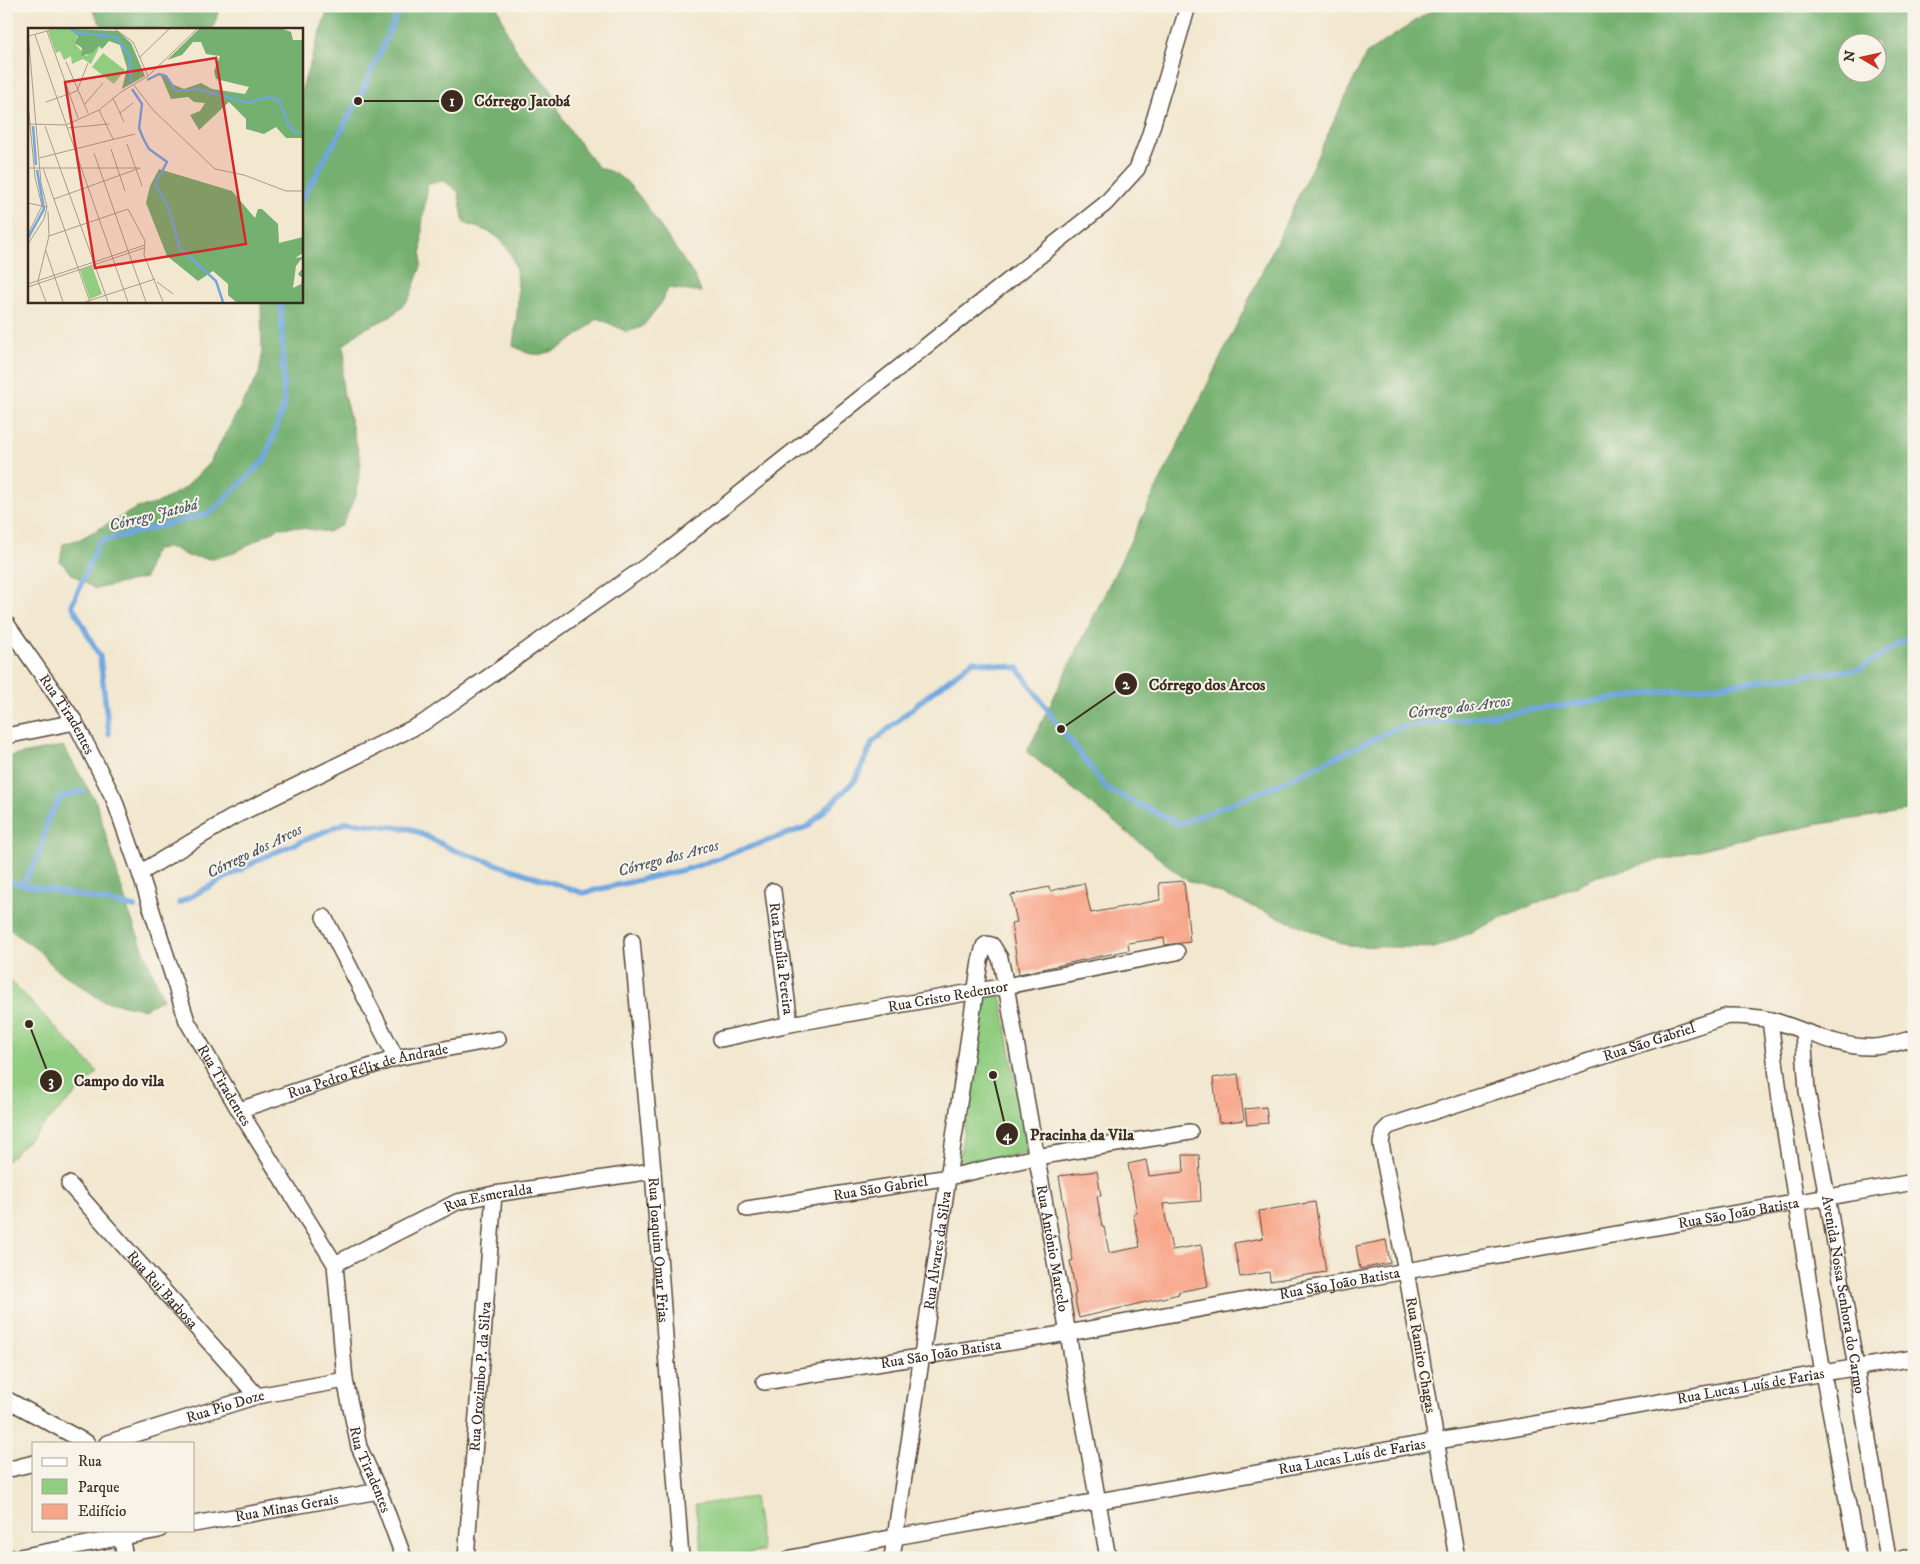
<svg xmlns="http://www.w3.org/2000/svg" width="1920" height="1564" font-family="'IM FELL DW Pica',serif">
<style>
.green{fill:#91cd81;stroke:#667c50}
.forest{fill:#74b06f;stroke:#586d46;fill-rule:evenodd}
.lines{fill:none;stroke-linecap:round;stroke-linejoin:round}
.stream{stroke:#71a7df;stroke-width:5.5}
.building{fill:#f8a488}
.street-casing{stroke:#564639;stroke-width:18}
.street{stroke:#fff;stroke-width:15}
.labels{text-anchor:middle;stroke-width:4;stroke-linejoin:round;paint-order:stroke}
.street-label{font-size:15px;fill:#3b2a1e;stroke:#f7f3e8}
.water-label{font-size:16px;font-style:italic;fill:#4e5662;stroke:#f7f3e8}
.inset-river{fill:none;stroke:#71a7df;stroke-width:2.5}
.inset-road{fill:none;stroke:#a99b88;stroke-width:1}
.view{fill:#d62828;fill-opacity:0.15;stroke:#d62828;stroke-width:2.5}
.inset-edge{fill:none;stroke:#3b2a1e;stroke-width:2.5}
.leader{fill:none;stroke:#3b2a1e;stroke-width:2}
.callout-dot{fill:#3b2a1e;stroke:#f7f3e8;stroke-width:2}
.mark-label{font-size:15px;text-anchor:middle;font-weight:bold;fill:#fff}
.callout-label{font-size:16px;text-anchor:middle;font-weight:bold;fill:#3b2a1e;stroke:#f7f3e8;stroke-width:4;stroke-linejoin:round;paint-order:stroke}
</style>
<rect width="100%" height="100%" fill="#f7f3e8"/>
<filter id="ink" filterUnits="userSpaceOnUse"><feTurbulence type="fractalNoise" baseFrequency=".02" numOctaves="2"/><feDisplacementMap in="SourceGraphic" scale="10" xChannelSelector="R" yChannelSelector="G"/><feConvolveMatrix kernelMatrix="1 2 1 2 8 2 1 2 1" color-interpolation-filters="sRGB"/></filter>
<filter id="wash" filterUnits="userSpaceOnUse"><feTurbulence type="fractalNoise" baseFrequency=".0096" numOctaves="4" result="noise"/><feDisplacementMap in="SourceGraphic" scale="20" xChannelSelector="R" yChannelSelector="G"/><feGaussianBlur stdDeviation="1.12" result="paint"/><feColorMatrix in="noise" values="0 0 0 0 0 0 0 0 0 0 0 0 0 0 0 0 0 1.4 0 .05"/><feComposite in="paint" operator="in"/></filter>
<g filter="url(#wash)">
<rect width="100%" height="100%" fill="#f2e7cf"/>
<!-- green -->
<path class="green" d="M6 976 98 1072 6 1162Z
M1001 995 1027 1153 959 1164 982 996Z
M754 1497 762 1551 720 1558H703L695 1505Z"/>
<!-- forest -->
<path class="forest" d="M90 6H220L213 29H107L100 23Z
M329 6H497L510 39 518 53 552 91 560 114 568 128 598 167 614 173 627 182 640 197 695 277 701 292 668 288 662 302 642 327 627 332 598 318C581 333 552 361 527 353 523 351 518 348 513 346 517 312 528 261 496 236 488 230 474 227 464 223L458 191 444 181 428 183 422 225 421 266 409 299 392 316 360 331 343 346 345 358 342 374 343 391 361 462 356 495 342 525 328 532 295 527 279 528 234 553 212 559 187 556 173 548 157 549 152 555 145 578 95 589 72 574 60 562 63 544 80 539 137 508 156 504 185 488 209 463 259 374 262 356 261 301H301V91Z
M1438 6H1914V810L1820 824 1714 846 1598 876 1435 948 1349 946 1185 879 1027 752 1243 312 1366 54ZM1848 42H1878V72H1848Z
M63 746 96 802 129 913 163 999 144 1009 103 1001 56 969 39 951 6 927V757Z"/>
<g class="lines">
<!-- stream -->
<path class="stream" d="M301 201 358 101 401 6
M109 734 100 657 72 605 99 542 210 513 265 460 284 405 281 301
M6 881 135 907
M23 884 39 855 48 819 61 797 83 791
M179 903 264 857 347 822 411 829 454 850 583 893 691 868 809 826 856 779 873 742 921 701 973 661 1018 668 1061 729 1107 789 1179 824 1268 789 1397 728 1669 691 1860 669 1914 634"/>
</g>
<g id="blocks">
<!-- building -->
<path class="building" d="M1184 881 1190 942 1165 945 1164 938 1128 943 1129 950 1019 974 1011 923 1017 922 1011 895 1049 887 1050 891 1084 883 1091 913 1160 900 1159 883Z
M1238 1074 1244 1120 1219 1123 1213 1078Z
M1266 1107 1268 1123 1247 1125 1245 1109Z
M1183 1155H1199L1201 1201 1163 1204 1172 1250 1201 1245 1208 1286 1178 1292 1179 1294 1079 1318 1074 1295 1076 1294 1070 1261 1073 1260 1068 1233H1069L1059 1176 1097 1171 1101 1196H1097L1102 1227H1104L1109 1253 1140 1247 1133 1214 1137 1213 1128 1164 1146 1160 1149 1176 1184 1172Z
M1315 1202 1326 1272 1270 1281 1269 1272 1240 1277 1234 1243 1263 1238 1259 1211Z
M1386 1240 1390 1263 1360 1269 1356 1246Z"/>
</g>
</g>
<g filter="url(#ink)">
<use href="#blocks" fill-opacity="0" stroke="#564639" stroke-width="1"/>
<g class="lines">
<defs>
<g id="street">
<path id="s1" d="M6 623 75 722 114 799 140 873 187 1021 239 1110 335 1264 345 1380 359 1447 379 1491 404 1558"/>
<path d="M6 736 75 722"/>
<path d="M140 873 231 818 423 723 669 550 1105 204 1137 169 1149 137 1188 6"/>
<path id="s2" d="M773 891 790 1024"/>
<path d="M324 917 396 1058"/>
<path id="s3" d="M632 941 653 1171 681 1558"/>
<path d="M1770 1020 1780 1100 1823 1373 1858 1558"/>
<path id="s4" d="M1803 1032 1807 1091 1827 1196 1888 1558"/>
<path id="s5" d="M721 1039 790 1024 1006 986 1177 952"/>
<path id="s6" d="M239 1110 396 1058 498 1039"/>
<path id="s7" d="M69 1184 257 1396"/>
<path id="s8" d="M747 1209 949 1177 1036 1157 1190 1132"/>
<path id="s9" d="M335 1264 457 1202 494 1194 653 1171"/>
<path id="s10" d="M764 1382 1068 1333 1406 1271 1914 1182"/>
<path d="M6 1399 87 1443"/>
<path id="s11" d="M107 1443 257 1396 345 1380"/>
<path d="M6 1470 34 1463"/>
<path id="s12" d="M194 1524 379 1491"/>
<path d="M120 1530 125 1558"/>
<path d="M14 1558 159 1530"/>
<path id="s13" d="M466 1558 494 1194"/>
<path id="s14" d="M791 1558 895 1537 1823 1373 1914 1358"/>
<path id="s15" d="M892 1558 980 961 984 946 987 944 992 945 1000 958 1006 986 1108 1558"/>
<path id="s16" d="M1457 1558 1406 1271 1381 1144 1383 1132 1389 1126 1728 1016C1742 1016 1757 1017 1771 1020 1804 1029 1837 1048 1872 1047 1886 1047 1900 1042 1914 1038"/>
<path d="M1904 1558 1914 1556"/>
</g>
</defs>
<!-- street casing -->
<use href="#street" class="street-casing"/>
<!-- street -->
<use href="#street" class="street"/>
</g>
</g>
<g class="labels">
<!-- street labels -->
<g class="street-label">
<text dy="5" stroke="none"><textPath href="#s1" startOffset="110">Rua Tiradentes</textPath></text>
<text dy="5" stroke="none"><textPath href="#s2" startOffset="68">Rua Emília Pereira</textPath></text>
<text dy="5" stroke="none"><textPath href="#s5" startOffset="231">Rua Cristo Redentor</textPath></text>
<text dy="5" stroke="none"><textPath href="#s16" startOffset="715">Rua São Gabriel</textPath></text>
<text dy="5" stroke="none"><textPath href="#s6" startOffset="135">Rua Pedro Félix de Andrade</textPath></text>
<text dy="5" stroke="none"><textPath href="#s1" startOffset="515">Rua Tiradentes</textPath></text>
<text dy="5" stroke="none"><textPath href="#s8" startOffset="135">Rua São Gabriel</textPath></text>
<text dy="5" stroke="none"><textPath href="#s9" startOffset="168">Rua Esmeralda</textPath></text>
<text dy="5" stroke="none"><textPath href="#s10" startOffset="989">Rua São João Batista</textPath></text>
<text dy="5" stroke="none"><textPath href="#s15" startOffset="938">Rua Antônio Marcelo</textPath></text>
<text dy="5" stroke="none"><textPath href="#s3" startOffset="310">Rua Joaquim Omar Frias</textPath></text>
<text dy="5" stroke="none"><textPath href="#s15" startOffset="311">Rua Álvares da Silva</textPath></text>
<text dy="5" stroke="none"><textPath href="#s10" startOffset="584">Rua São João Batista</textPath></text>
<text dy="5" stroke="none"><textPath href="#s7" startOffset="141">Rua Rui Barbosa</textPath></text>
<text dy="5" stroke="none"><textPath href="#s4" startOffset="266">Avenida Nossa Senhora do Carmo</textPath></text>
<text dy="5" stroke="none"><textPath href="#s10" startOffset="179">Rua São João Batista</textPath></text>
<text transform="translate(1421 1355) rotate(80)" y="5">Rua Ramiro Chagas</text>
<text dy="5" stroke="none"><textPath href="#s13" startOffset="182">Rua Orozimbo P. da Silva</textPath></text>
<text dy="5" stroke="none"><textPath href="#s14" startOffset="975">Rua Lucas Luís de Farias</textPath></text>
<text dy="5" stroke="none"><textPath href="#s11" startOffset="124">Rua Pio Doze</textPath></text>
<text dy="5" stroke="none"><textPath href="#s14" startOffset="570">Rua Lucas Luís de Farias</textPath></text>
<text dy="5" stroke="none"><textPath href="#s1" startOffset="935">Rua Tiradentes</textPath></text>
<text dy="5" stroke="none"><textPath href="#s12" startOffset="94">Rua Minas Gerais</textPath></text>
</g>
<!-- water labels -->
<g class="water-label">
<text transform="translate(153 514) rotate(-14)" y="6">Córrego Jatobá</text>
<text transform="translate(1459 706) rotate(-7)" y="6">Córrego dos Arcos</text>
<text transform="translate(254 850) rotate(-26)" y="6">Córrego dos Arcos</text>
<text transform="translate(668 857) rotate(-15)" y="6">Córrego dos Arcos</text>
</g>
</g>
<!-- overview -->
<g transform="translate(28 28)">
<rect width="275" height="275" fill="#f2e7cf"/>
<path d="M29 1H41L49 6 48 17 58 28 72 18 63 36 55 31 44 36 43 28 36 32 32 23 28 25 20 3ZM75 25 97 42 86 56 64 39ZM64 238 74 266 62 271 52 242Z" fill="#91cd81"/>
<path d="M41 1 90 3 103 15 117 48 94 61 99 40 92 17 81 13 74 21 71 18 64 25 53 28 54 20 47 15 50 8ZM171 1H255L263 4 265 12H275V110H258L248 99 236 106 218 101V91L201 74 171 102 162 87 172 83 177 75 166 74 160 69 143 71 133 48 135 45 144 56 156 61 173 55 184 61 217 66 221 59 188 51 186 43 192 28 178 26 173 14H165L154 27 139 32ZM131 141 204 163 227 190 230 181H234L250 196 251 215 275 209V225L267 230 275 229 268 238 265 260 273 256 274 250 270 246 275 240V274H208L200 267V256L185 243 170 253 139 228 118 175 122 158Z" fill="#74b06f"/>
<path class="inset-river" d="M44 1 50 5 88 9 102 29 103 56M119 52 131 46 138 48 148 63 170 61 221 75 238 69 251 72 261 98 268 105 275 104M104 61 114 76 111 100 115 110 121 121 139 134 127 157 139 176 152 220 188 253 195 274M5 98 8 137M0 210 16 181 9 142"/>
<path class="inset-road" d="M87 1 105 14 120 48M19 3 50 90M0 5 13 155 19 179 16 191 0 216M7 7 100 274M1 8 26 1M112 29 141 1M38 34 60 85M106 57 125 82 187 141 216 147 258 163H275M85 70 96 94M18 74 49 63 60 35M0 75 7 149 14 178 0 206M57 76 75 55M71 82 85 111M92 85 105 75M0 96 38 97 71 82 93 64 120 48 169 1M17 98 80 274M39 100 81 96M99 116 114 158M83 121 97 163M66 125 118 274M11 130 107 106M0 140H112M15 140 62 274M26 171 112 140M0 175 19 179M21 208 100 181 117 213 116 227 135 274M18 223 35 274M129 254 145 266M0 256 117 217M0 259 116 220M18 274 10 253 21 208 20 183M57 274 127 251"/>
<path class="view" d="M188 30 218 216 67 240 37 54Z"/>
<rect width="275" height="275" class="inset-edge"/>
</g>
<!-- callouts -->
<path class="leader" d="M358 101L452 101M1061 729L1126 684M29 1024L51 1081M993 1075L1007 1134"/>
<g class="callout-dot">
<circle cx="358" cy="101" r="5"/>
<circle cx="1061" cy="729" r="5"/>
<circle cx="29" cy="1024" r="5"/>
<circle cx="993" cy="1075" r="5"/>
<circle cx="452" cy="101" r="12"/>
<circle cx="1126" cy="684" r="12"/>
<circle cx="51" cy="1081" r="12"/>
<circle cx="1007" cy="1134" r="12"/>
</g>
<g class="mark-label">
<text x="452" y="106">1</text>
<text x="1126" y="689">2</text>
<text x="51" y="1086">3</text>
<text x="1007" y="1140">4</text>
</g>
<g class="callout-label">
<text x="522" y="106">Córrego Jatobá</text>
<text x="1207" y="690">Córrego dos Arcos</text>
<text x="119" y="1086">Campo do vila</text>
<text x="1082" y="1140">Pracinha da Vila</text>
</g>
<!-- margin -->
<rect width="1920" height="1564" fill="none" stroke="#f7f3e8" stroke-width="25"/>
<!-- legend -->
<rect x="32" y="1442" width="162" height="90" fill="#f7f3e8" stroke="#aca397"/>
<rect x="42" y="1458" width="25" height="8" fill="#ffffff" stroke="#aca397"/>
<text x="78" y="1466" font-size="15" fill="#3b2a1e">Rua</text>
<rect x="42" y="1479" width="25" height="15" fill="#91cd81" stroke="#aca397"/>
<text x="78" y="1492" font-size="15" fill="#3b2a1e">Parque</text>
<rect x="42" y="1504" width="25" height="15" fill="#f8a488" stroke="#aca397"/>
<text x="78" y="1516" font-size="15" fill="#3b2a1e">Edifício</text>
<!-- north arrow -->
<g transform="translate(1862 58) rotate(279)"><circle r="24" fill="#f7f3e8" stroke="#aca397"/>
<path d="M0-4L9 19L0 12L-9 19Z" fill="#c8321e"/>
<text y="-8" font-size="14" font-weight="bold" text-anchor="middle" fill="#3b2a1e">N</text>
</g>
</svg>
